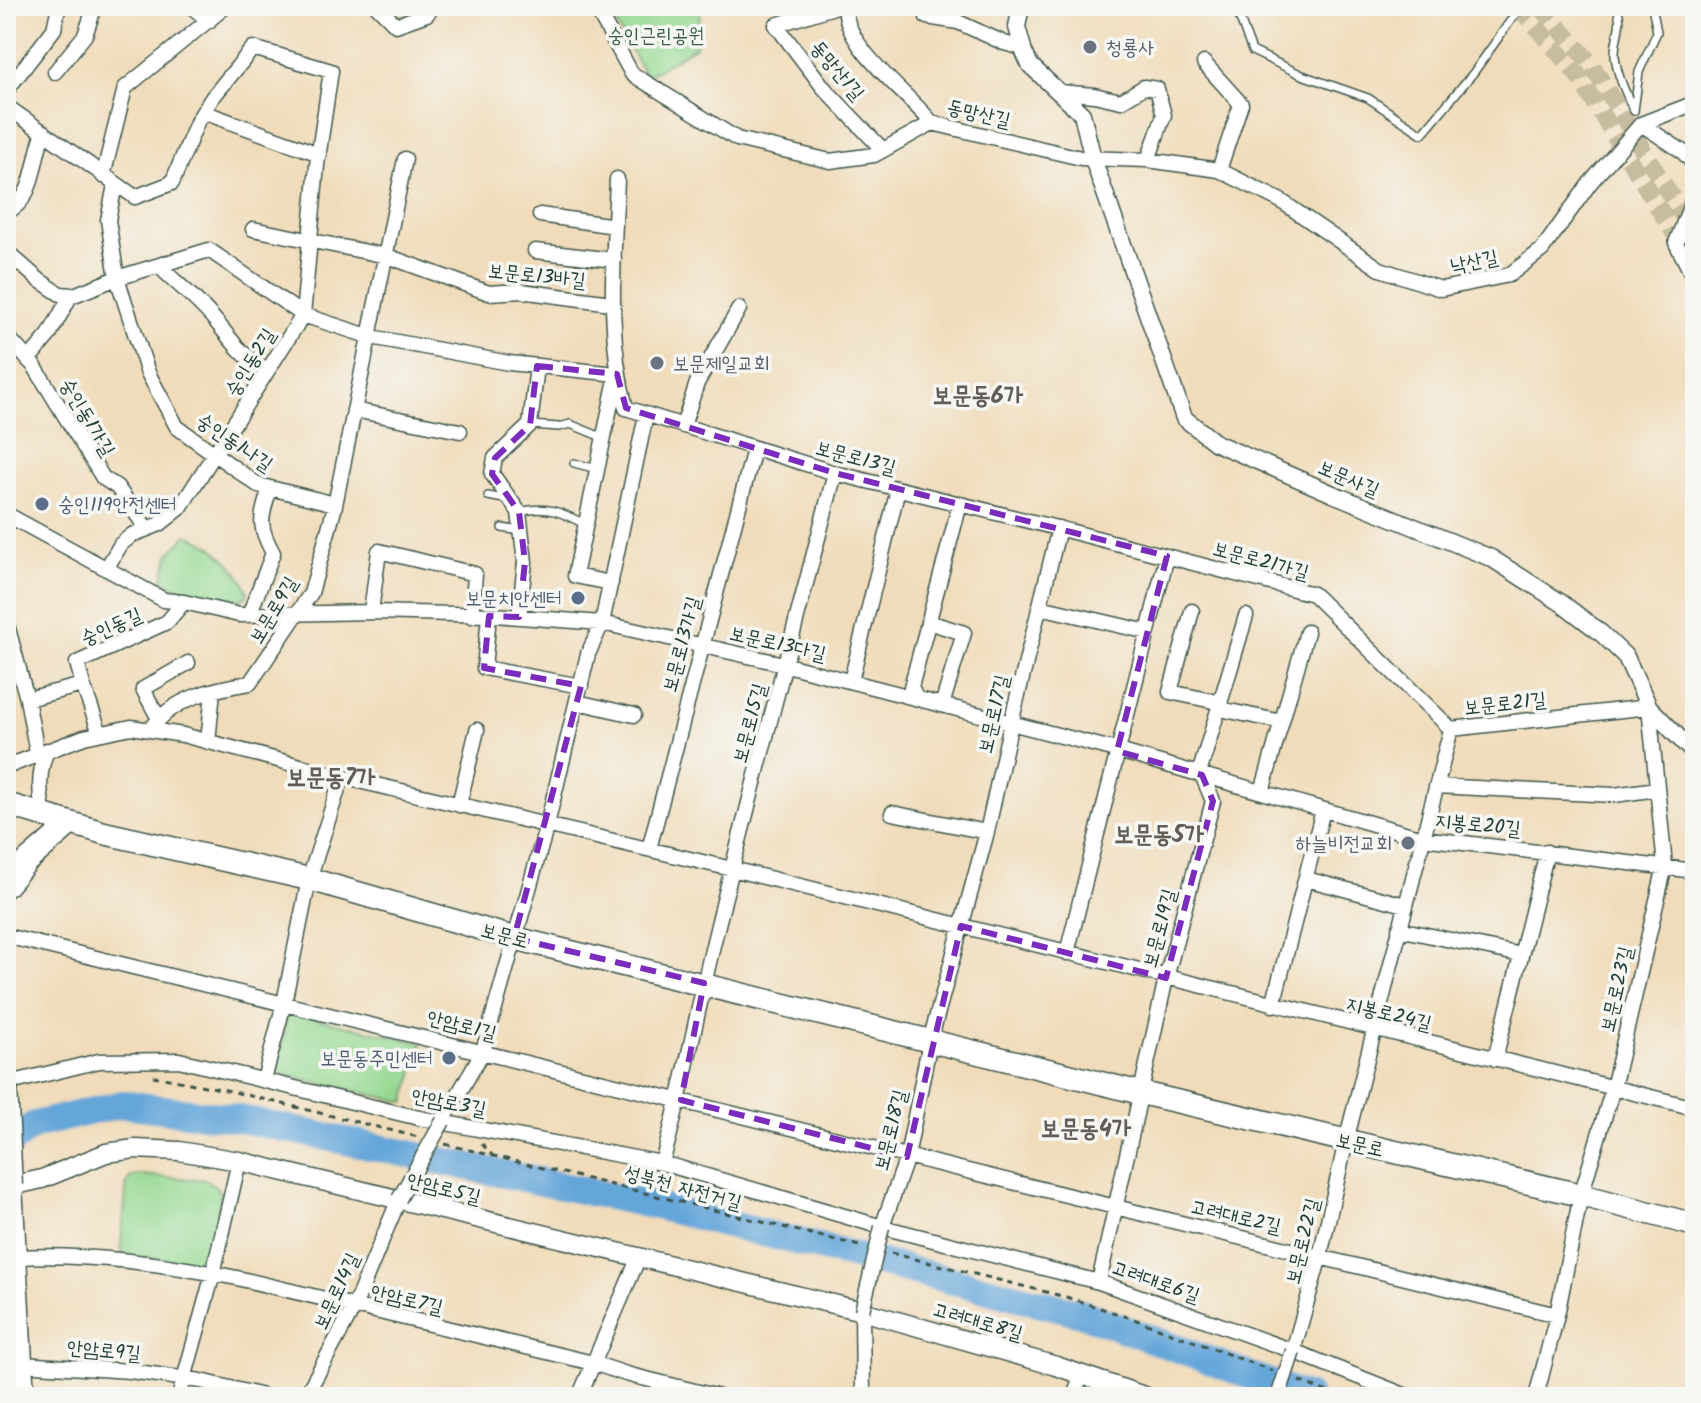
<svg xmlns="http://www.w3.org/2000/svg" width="1701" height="1403" font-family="Kalam,'Poor Story',sans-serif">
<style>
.green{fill:#94d890;stroke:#5a8a62;stroke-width:2}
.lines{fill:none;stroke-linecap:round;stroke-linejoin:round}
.river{stroke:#65a6d9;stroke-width:28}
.secondary-tunnel{stroke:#c6bc9f;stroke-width:18;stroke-dasharray:18 9;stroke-linecap:butt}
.service-casing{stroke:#3e5548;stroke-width:10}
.minor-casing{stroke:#3e5548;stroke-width:17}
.tertiary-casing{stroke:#3e5548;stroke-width:19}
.secondary-casing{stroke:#3e5548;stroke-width:21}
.primary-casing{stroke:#3e5548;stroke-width:25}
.path{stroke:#3e5548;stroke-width:3;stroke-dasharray:6 6;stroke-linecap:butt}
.service{stroke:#fff;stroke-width:7}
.minor{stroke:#fff;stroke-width:14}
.tertiary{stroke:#fff;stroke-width:16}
.secondary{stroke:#fff;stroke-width:18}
.primary{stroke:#fff;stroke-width:22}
.minor-bridge-casing{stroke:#3e5548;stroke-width:17;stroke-linecap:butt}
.primary-bridge-casing{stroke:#3e5548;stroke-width:25;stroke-linecap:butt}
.minor-bridge{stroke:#fff;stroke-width:14}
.primary-bridge{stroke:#fff;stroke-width:22}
.marked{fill:none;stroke:#7b2cbf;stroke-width:6;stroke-dasharray:16 10;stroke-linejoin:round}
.worship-dot{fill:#6b7280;stroke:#f6f6f2;stroke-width:3}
.service-dot{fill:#5c6f8a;stroke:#f6f6f2;stroke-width:3}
.labels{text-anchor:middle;stroke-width:7;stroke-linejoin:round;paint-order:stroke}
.park-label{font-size:20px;fill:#365c46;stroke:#f6f6f2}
.worship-label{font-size:20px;fill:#5b616d;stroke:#f6f6f2;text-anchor:start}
.street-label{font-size:20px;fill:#1f3d34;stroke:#f6f6f2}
.service-label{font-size:20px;fill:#4e5e75;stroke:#f6f6f2;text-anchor:end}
.quarter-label{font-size:24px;font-weight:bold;fill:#625d56;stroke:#f6f6f2}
</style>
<rect width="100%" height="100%" fill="#f6f6f2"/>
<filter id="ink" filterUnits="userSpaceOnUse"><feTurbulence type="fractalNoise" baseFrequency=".0125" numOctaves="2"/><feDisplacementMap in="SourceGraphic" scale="16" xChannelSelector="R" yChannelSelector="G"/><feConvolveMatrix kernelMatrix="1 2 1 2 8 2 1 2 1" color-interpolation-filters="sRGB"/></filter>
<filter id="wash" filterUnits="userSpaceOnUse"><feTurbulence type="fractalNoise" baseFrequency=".006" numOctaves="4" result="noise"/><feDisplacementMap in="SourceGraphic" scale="32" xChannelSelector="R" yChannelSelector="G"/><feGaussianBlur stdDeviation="1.8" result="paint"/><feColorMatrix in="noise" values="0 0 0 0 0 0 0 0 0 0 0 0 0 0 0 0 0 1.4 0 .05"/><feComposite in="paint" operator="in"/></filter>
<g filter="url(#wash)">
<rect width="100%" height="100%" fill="#f0dcba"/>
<!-- green -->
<path class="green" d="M606 6H701L696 46 646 77Z
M187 535C212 542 239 567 248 592L246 597 240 600 189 593 162 581 170 553Z
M288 1012 422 1043 405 1102 276 1074Z
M139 1175 206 1180 216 1187 221 1194 207 1257 195 1262 126 1256 122 1253 121 1245 127 1182 132 1176Z"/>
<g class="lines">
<!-- river -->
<path class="river" d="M6 1145 34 1125 122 1104 236 1118 652 1205 1081 1313 1308 1397"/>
</g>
</g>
<g filter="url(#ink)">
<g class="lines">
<!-- secondary-tunnel -->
<path class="secondary-tunnel" d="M1518 6 1577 74 1685 251
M1540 6 1591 64 1695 236"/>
<defs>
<path id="service" d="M1235 6 1252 51 1302 75 1368 98 1422 134 1474 72 1516 13 1524 6
M1616 6C1625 23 1614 38 1615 56 1617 75 1626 94 1634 111L1639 72 1657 32 1652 6
M530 425 559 427 570 424 604 438
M574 463 597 469
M488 496 509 500
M519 512C547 505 562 512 586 525
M502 528 521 531"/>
<path id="minor" d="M191 6 209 21
M377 6 396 25 427 14 433 6
M595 6 632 74 737 139 830 161 874 155 932 123 1081 158 1148 160 1219 170 1281 201 1380 269 1441 289 1509 275 1542 250 1590 183 1641 124 1695 103
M837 6 776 25 824 88 883 150
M846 6C841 45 909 94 932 123
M926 6 927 17 958 22 1004 43 1023 48
M1204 63 1241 104 1219 170
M55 72 85 35 95 6
M6 91 54 29 59 6
M1059 92 1094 95 1121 101 1144 87 1157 89 1164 115 1148 160
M6 106 135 197 172 183 198 120 212 98 253 48 331 71 317 165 303 315 180 508 160 524 132 535 121 544 106 569
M203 112 319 154
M1641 124 1682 151 1695 165
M103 176 125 88 226 6
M617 179C614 257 606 332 626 408L835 473 1077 533 1313 594 1451 729
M115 185 108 220 117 278 148 373 177 427 258 485 335 504
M1695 194 1676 243 1695 280
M6 212C36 200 32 159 44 132
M540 215 615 226
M253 229 387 256 489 293 521 291 611 303
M6 251 39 280 60 294 74 295 117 278 209 250 303 315 371 337 509 363 617 374 575 576 611 583
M535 251 614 260
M159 266C176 283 197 299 213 318 233 341 239 354 266 370
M6 335 35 367 103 478 117 487 147 529
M28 360 49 335 71 295
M354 410 460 431
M683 426 697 383 739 309
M6 514 164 600 184 602 239 615 371 612 494 615 602 623 779 663 1108 748 1422 838 1695 871
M1040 607 1148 632
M1192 611 1170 692 1213 701 1225 710 1282 722
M371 612 379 551 475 574 472 616
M249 615 273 553C257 524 261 518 270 488
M489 616 484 668 581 686
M519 617 525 562 519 512 492 474 495 458 530 425 537 366
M6 621 27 699 37 753
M928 622 964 633 942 705
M851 681 898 489
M83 685 100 733
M916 698 911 687 960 504
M27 699 83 685 77 663 167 622 184 602
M577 702 634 715
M159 719 143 689 188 663
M1451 729 1649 707 1665 866 1613 1088 1581 1195 1557 1315 1536 1397
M151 730C170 698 217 688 250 683L311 593 334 510 405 159
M208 742 213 691
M6 767 84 737 131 727 183 735 342 777 732 869 1695 1108
M1199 774 1246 616
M1436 786 1614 795 1657 789
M1262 792 1307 632
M459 805 477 730
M892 813 987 832
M44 816C39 792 38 772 47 750
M649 849 754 449
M1306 879 1405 905
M1399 929 1521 955
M6 936 1557 1315
M1067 953 1167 556
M1273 1005 1323 810
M1495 1059 1547 852
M264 1080 284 1003 309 879 342 777
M6 1084 99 1061 179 1060 419 1118 662 1163 882 1227 1099 1282 1293 1351 1409 1397
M443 1121 483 1051 547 825 588 654 602 623 646 415
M662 1163C684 1087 697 1010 716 933 754 779 795 626 835 473
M882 1227 907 1157 930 1041 987 832 1011 723 1059 528
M15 1257C89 1253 165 1264 237 1278L593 1363 626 1374 719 1397
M1099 1282 1166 978 1213 801 1202 775
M862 1311 863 1397
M1293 1351 1320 1256 1346 1141 1451 729
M21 1364 130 1371 201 1381 267 1397
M179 1397 213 1274 239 1161
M305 1397 354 1307 399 1199
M579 1397 638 1259
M1074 1397 1081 1375"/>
<path id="tertiary" d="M1021 6 1017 27 1024 52 1030 65 1082 114 1093 159 1184 418 1216 443 1333 494 1491 558 1563 604 1601 633 1626 657 1649 707 1695 754"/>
<path id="secondary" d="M11 1186 42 1179 106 1153 135 1149 179 1151 239 1161 862 1311 1056 1366 1147 1397"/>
<path id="primary" d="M6 804 104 833 309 879 514 938 1141 1093 1581 1195 1695 1225
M6 886 26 862 70 824
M11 1186 23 1397"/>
</defs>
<!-- service casing -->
<use href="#service" class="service-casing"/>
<!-- minor casing -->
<use href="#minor" class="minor-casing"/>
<!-- tertiary casing -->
<use href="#tertiary" class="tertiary-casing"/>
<!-- secondary casing -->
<use href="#secondary" class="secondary-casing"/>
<!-- primary casing -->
<use href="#primary" class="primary-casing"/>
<!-- path -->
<path class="path" d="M627 6H632
M153 1076 226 1090 418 1137
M445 1144 864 1247
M482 1144 493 1156
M891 1253 1066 1297 1131 1318 1273 1371
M1299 1381 1340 1397"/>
<!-- service -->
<use href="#service" class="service"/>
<!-- minor -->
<use href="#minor" class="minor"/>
<!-- tertiary -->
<use href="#tertiary" class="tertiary"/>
<!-- secondary -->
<use href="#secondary" class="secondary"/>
<!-- primary -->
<use href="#primary" class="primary"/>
<defs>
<path id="minor-bridge" d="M399 1199 443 1121
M862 1311 882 1227
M1278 1397 1293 1351"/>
<path id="primary-bridge" d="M6 1087 11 1186"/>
</defs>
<!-- minor-bridge casing -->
<use href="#minor-bridge" class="minor-bridge-casing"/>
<!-- primary-bridge casing -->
<use href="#primary-bridge" class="primary-bridge-casing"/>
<!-- minor-bridge -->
<use href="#minor-bridge" class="minor-bridge"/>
<!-- primary-bridge -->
<use href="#primary-bridge" class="primary-bridge"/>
</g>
</g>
<!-- marked area -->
<path class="marked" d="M537 366 617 374 626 408 835 473 1167 556 1117 751 1202 775 1213 801 1166 978 961 926 907 1157 681 1100 704 983 514 938 581 686 484 668 489 616 519 617 525 562 519 512 492 474 495 458 530 425Z"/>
<!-- markers -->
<g class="worship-dot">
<circle cx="1090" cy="47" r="8"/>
<circle cx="657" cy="363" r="8"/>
<circle cx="1408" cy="843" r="8"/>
</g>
<g class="service-dot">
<circle cx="42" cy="504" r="8"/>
<circle cx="578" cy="598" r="8"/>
<circle cx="449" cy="1058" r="8"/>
</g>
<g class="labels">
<!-- park labels -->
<g class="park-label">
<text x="656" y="42">숭인근린공원</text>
</g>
<!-- worship labels -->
<g class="worship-label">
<text x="1106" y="54">청룡사</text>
<text x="673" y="370">보문제일교회</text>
<text x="1392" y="850" text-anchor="end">하늘비전교회</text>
</g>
<!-- street labels -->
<g class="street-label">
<text transform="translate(838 70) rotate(50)" y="7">동망산1길</text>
<text transform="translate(979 113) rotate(13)" y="7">동망산길</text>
<text transform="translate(1474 261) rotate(-12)" y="7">낙산길</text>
<text transform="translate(537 275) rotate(6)" y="7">보문로13바길</text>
<text transform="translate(250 362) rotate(-58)" y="7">숭인동2길</text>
<text transform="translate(88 417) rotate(59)" y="7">숭인동1가길</text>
<text transform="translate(235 442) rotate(34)" y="7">숭인동1나길</text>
<text transform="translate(856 457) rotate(15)" y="7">보문로13길</text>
<text transform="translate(1349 478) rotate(23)" y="7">보문사길</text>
<text transform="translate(1261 560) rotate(15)" y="7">보문로21가길</text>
<text transform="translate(273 610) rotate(-59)" y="7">보문로9길</text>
<text transform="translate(111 626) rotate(-24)" y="7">숭인동길</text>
<text transform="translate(778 643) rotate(13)" y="7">보문로13다길</text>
<text transform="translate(681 644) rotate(-75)" y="7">보문로13가길</text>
<text transform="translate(1505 703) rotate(-6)" y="7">보문로21길</text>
<text transform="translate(993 714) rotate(-77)" y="7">보문로17길</text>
<text transform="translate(749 723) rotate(-75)" y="7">보문로15길</text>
<text transform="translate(1478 824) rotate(6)" y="7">지봉로20길</text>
<text transform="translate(1159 928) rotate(-75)" y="7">보문로19길</text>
<text transform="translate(505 935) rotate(15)" y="7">보문로</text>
<text transform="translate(1616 989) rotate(-77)" y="7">보문로23길</text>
<text transform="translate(1389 1013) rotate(14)" y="7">지봉로24길</text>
<text transform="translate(462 1025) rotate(14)" y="7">안암로1길</text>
<text transform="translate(449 1102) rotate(11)" y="7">안암로3길</text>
<text transform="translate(890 1130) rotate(-76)" y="7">보문로18길</text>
<text transform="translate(1360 1144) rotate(13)" y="7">보문로</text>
<text transform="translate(683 1187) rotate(15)" y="7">성북천 자전거길</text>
<text transform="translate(444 1188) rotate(14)" y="7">안암로5길</text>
<text transform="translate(1236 1216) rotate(13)" y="7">고려대로2길</text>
<text transform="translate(1302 1241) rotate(-76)" y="7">보문로22길</text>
<text transform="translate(1156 1281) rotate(19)" y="7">고려대로6길</text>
<text transform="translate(336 1291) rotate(-65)" y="7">보문로14길</text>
<text transform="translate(407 1299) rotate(13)" y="7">안암로7길</text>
<text transform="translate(978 1321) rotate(16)" y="7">고려대로8길</text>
<text transform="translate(104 1350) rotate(5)" y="7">안암로9길</text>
</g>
<!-- service labels -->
<g class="service-label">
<text x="58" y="511" text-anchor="start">숭인119안전센터</text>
<text x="562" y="605">보문치안센터</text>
<text x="433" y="1065">보문동주민센터</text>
</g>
<!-- quarter labels -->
<g class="quarter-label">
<text x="978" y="403">보문동6가</text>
<text x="331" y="785">보문동7가</text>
<text x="1159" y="842">보문동5가</text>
<text x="1086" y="1136">보문동4가</text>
</g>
</g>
<!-- margin -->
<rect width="1701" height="1403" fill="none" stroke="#f6f6f2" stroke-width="32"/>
</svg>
